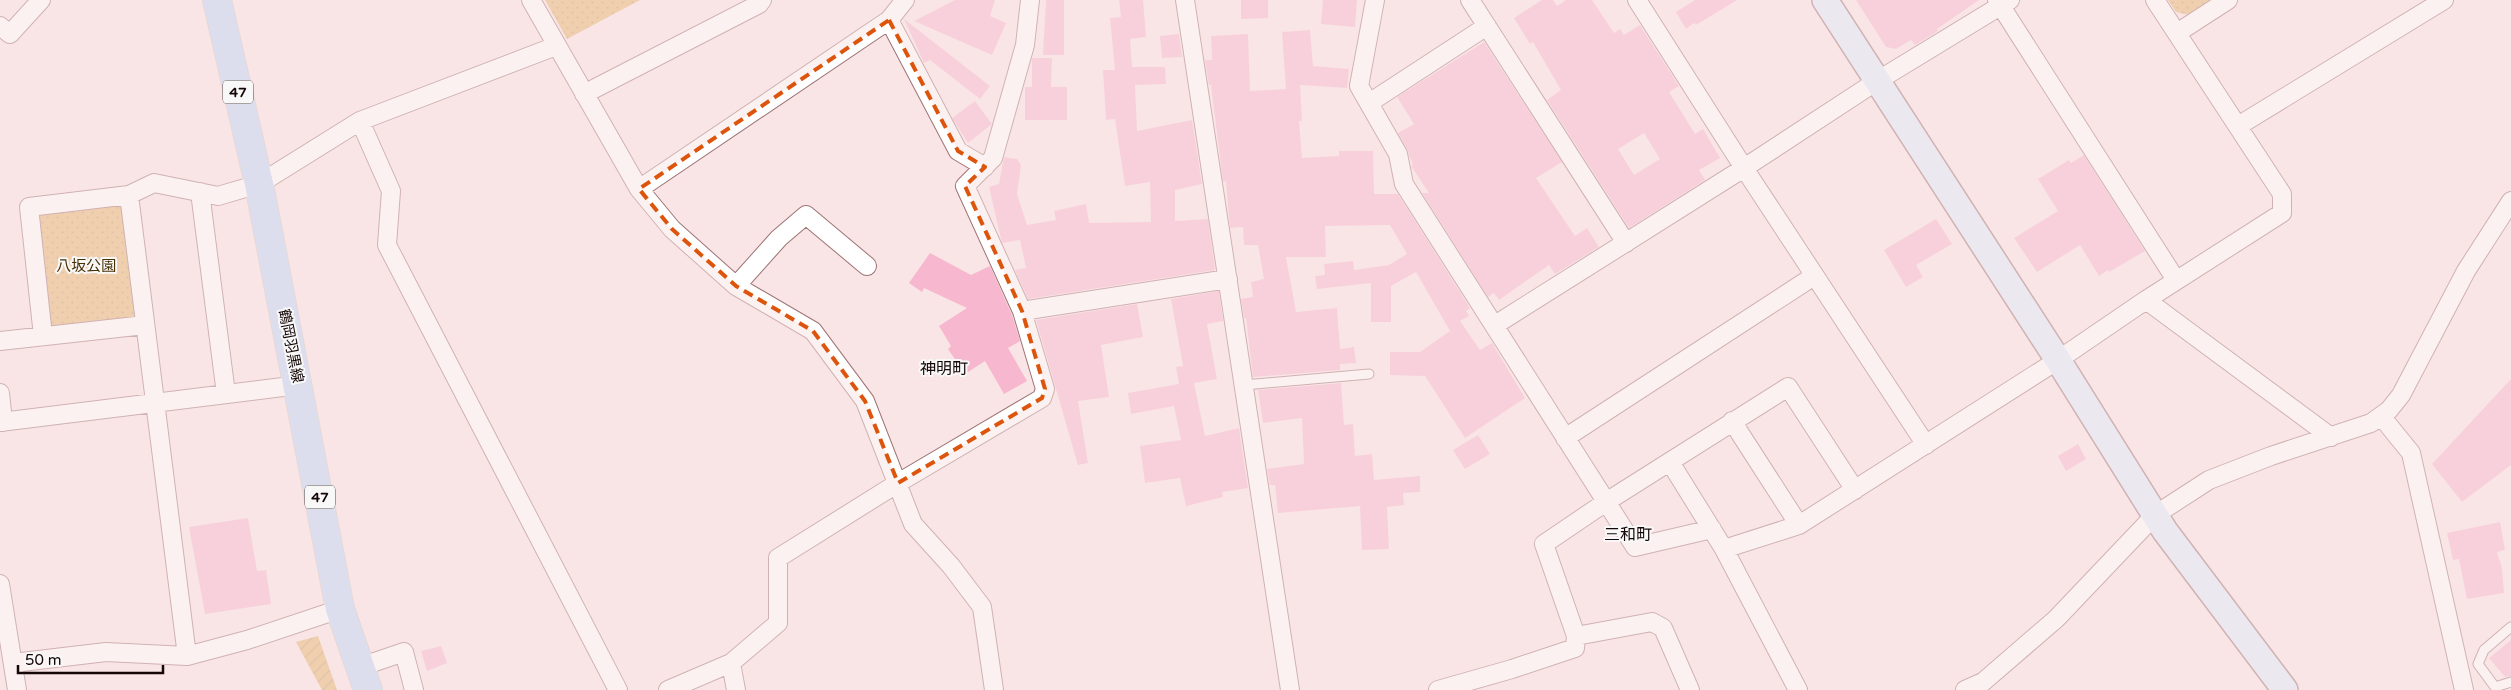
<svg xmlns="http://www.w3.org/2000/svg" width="2511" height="690" font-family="'Varela Round','Noto Sans JP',sans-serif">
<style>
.grass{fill:url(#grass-dots)}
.garden{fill:url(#garden-furrows)}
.building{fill:#f7b7ce;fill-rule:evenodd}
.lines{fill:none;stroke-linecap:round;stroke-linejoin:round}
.lane-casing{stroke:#9e7375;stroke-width:11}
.street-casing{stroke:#9e7375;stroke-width:20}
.secondary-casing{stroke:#9e7375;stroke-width:28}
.primary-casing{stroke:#ccc8c8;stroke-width:30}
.lane{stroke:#fff;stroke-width:9}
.street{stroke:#fff;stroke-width:18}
.secondary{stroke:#dceafc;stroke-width:25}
.primary{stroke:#b9d4f9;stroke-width:28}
.marked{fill:none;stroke:#dd550c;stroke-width:4;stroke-dasharray:10 6;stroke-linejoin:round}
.labels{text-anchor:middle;stroke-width:4;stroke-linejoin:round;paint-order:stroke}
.shield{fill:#f8f8f8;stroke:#594f4f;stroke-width:1}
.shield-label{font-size:14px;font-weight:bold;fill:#150607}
.park-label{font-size:15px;fill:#483005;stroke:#f8f8f8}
.street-label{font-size:15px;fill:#150607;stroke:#f8f8f8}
.neighbourhood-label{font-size:16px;fill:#150607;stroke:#f8f8f8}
</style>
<defs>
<pattern id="grass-dots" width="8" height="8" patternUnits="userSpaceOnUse" patternTransform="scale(1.25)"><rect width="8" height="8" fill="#e4b46d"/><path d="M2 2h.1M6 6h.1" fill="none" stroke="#c3995d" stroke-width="1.8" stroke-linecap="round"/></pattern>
<pattern id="garden-furrows" width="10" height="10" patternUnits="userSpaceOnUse" patternTransform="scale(1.25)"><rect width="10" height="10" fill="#e4b46d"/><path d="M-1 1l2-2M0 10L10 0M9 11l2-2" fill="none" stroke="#c3995d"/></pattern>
</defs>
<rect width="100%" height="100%" fill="#f9e5e5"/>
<!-- grass -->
<path class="grass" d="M545 0H640L567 39Z
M2168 0H2212L2189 15 2176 12Z
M124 203 139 321 49 331 34 211Z"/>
<!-- garden -->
<path class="garden" d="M318 636 337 690H322L296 642Z"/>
<!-- building -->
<path class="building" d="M955 0H995L990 16 1006 23 992 55 914 21Z
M1046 0H1064V55H1043Z
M1119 0H1143L1146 37 1130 39 1132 67H1165L1166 84 1135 85 1137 131 1192 120 1202 184 1175 190V221L1208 219 1215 270 1028 299 1015 270 1026 268 1020 240 1002 243 989 187 999 184 1004 157 1017 159 1021 165 1017 194 1027 225 1056 220 1054 211 1086 204 1089 223 1151 222 1150 182 1125 186 1115 119 1106 120 1103 70H1115L1110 18 1121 17Z
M1241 0H1268V18L1241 19Z
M1323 0H1357L1355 27 1321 24Z
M1542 0H1553L1557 6 1566 0H1592L1614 33 1620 29 1624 35 1640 25 1679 86 1669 92 1695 134 1703 129 1720 158 1699 170 1705 180 1629 228 1547 100 1561 90 1533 42 1530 44 1514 18ZM1644 133 1660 159 1634 175 1618 149Z
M1695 0H1737L1696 25 1694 23 1686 29 1676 12Z
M1856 0H1979L1937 29 1938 31 1915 45 1911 40 1896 49 1886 47Z
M904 19 990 86 980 99 930 60 924 63Z
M1310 30 1313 66 1349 69 1347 88 1300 85 1302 121H1299L1302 158 1339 156V151H1373L1374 194H1398L1470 308 1466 311 1469 316 1460 321 1480 350 1492 343 1525 398 1465 438 1425 376 1390 375V352H1420L1450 331 1416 272 1391 286V322H1371V283L1317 289 1315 276 1325 275 1324 264 1353 261 1354 270 1389 265 1407 254 1390 225 1325 226 1326 257H1286L1296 312 1337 308 1340 349 1354 347 1356 363 1340 364V370L1253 377 1246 318H1244L1241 299 1253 297 1251 282 1264 279 1258 245H1244L1243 227 1230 228 1226 181 1223 182 1211 85H1209L1205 60H1212L1211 36 1248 34 1250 91 1286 89 1282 32Z
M1179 34 1182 57 1162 58 1160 36Z
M1484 42 1562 162 1536 178 1575 236 1587 228 1599 247 1555 274 1549 265 1499 300 1494 293 1488 297 1422 193H1429L1411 166 1413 165 1407 149 1398 133 1414 124 1397 97Z
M1032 58H1052L1051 87H1067V120H1025V87H1032Z
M975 101 992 124 968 143 952 118Z
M2084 155 2145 251 2109 272 2108 270 2099 276 2080 245 2037 272 2014 238 2058 211 2038 179 2069 160 2071 163Z
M1936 219 1952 244 1916 265 1923 277 1906 287 1884 250Z
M930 253 971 275 990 266 1012 315 1020 341 1008 348 1027 381 1004 394 985 361 965 374 948 349 951 346 939 326 967 308 924 288 922 292 909 283Z
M1219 291 1223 321 1207 324 1217 379 1194 383 1205 436 1239 428 1248 488 1222 492 1223 497 1186 506 1180 478 1145 483 1140 446 1181 440 1174 406 1131 414 1128 393 1179 384 1176 367 1183 366 1171 299Z
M1137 304 1143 337 1101 345 1109 397 1078 401 1088 463 1078 465 1036 320Z
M2511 379V465L2462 502 2432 464Z
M1341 383 1344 425 1353 424 1355 456 1372 454 1374 480 1420 476V492L1403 493 1404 505 1387 507 1389 549 1362 550 1360 506 1278 513 1275 485H1270L1267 469 1304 464 1302 418 1263 423 1258 390Z
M1478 435 1490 454 1465 469 1453 450Z
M2078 444 2086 459 2066 471 2058 456Z
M248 518 257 571 266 570 271 604 205 614 189 527Z
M2500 522 2505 550 2497 552 2502 568 2504 593 2467 599 2459 559 2453 560 2447 533Z
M2511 640V676L2505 677 2489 658Z
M441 646 447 663 427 671 421 651Z"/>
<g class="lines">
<defs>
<path id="lane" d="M1244 385 1369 374
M2511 627 2484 650 2478 664 2495 687 2511 682"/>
<path id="street" d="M531 0 639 189 672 229 736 286 813 331 865 401 913 524 951 566 982 607 994 690
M1185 0 1290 690
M1375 0 1359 86 1398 154 1404 184 1635 547 1712 529
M1470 0 1626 243
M1637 0 1744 168 1926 445
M1997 0 2176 280
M889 20 905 0
M0 26 10 34 41 0
M2177 33 2228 0
M584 94 759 4 762 0
M1369 103 1487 26
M360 121 391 191 387 245 618 690
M2238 126 2444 0
M639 189 889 20 958 151 985 167
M200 192 226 394
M129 195 187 656
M736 286 779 238 806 215 867 266
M2146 300 2331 437
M1022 311 1228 279
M1495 325 1744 168 1877 81 2010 0
M43 336 29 207 129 195 154 183 218 196 259 184 360 121 556 46
M0 341 145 325
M0 393 3 422
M2381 416 2411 453 2464 690
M1732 421 1799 525
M0 422 299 385
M1565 438 1814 276
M1670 462 1724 549 1798 690
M1724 549 1799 525 2058 360 2146 300 2282 213V194L2155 0
M0 584 17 690
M1576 636 1652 622 1663 628 1690 690
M13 663 106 652 187 656 247 640 340 609
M731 663 736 690
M360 667 404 652 414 690
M668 690 731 663 778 623V558L898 483 1042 398 1045 389 1022 311 965 186 993 158 1025 45 1030 0
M1438 690 1512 669 1575 648 1576 636 1544 544 1606 502 1788 387 1855 490
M1965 690 1983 682 2056 619 2155 515 2209 480 2271 456 2371 423 2389 410 2401 395 2466 271 2511 201"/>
<path id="secondary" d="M1825 0 2058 360 2165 531 2285 690"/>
<path id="primary" d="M217 0 259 184 340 609 368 690"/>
</defs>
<!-- lane casing -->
<use href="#lane" class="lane-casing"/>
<!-- street casing -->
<use href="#street" class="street-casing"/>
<!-- secondary casing -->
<use href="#secondary" class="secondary-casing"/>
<!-- primary casing -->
<use href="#primary" class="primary-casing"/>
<!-- lane -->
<use href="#lane" class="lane"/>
<!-- street -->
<use href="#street" class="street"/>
<!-- secondary -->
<use href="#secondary" class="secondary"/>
<!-- primary -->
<use href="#primary" class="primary"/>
</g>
<!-- marked area -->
<path d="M0 0H2511V690H0ZM889 20 958 151 985 167 965 186 1022 311 1045 389 1042 398 898 483 865 401 813 331 736 286 672 229 639 189Z" fill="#f9e5e5" fill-opacity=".55" fill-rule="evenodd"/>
<path class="marked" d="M889 20 958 151 985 167 965 186 1022 311 1045 389 1042 398 898 483 865 401 813 331 736 286 672 229 639 189Z"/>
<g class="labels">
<!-- shield labels -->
<g class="shield">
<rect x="223" y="80.5" width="30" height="23" rx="4"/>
<rect x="305" y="485.5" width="30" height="23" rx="4"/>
</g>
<g class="shield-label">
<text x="238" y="97">47</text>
<text x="320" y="502">47</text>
</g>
<!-- park labels -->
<g class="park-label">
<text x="86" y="271">八坂公園</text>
</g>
<!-- street labels -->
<g class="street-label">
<text transform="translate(291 346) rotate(79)" y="5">鶴岡羽黒線</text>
</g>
<!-- neighbourhood labels -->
<g class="neighbourhood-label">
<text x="944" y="374">神明町</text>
<text x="1628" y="540">三和町</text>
</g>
</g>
<!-- scale -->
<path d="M18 665v8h145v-8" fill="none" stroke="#150607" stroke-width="2.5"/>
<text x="25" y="665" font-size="15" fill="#150607" stroke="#f8f8f8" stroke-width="4" paint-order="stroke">50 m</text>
</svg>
